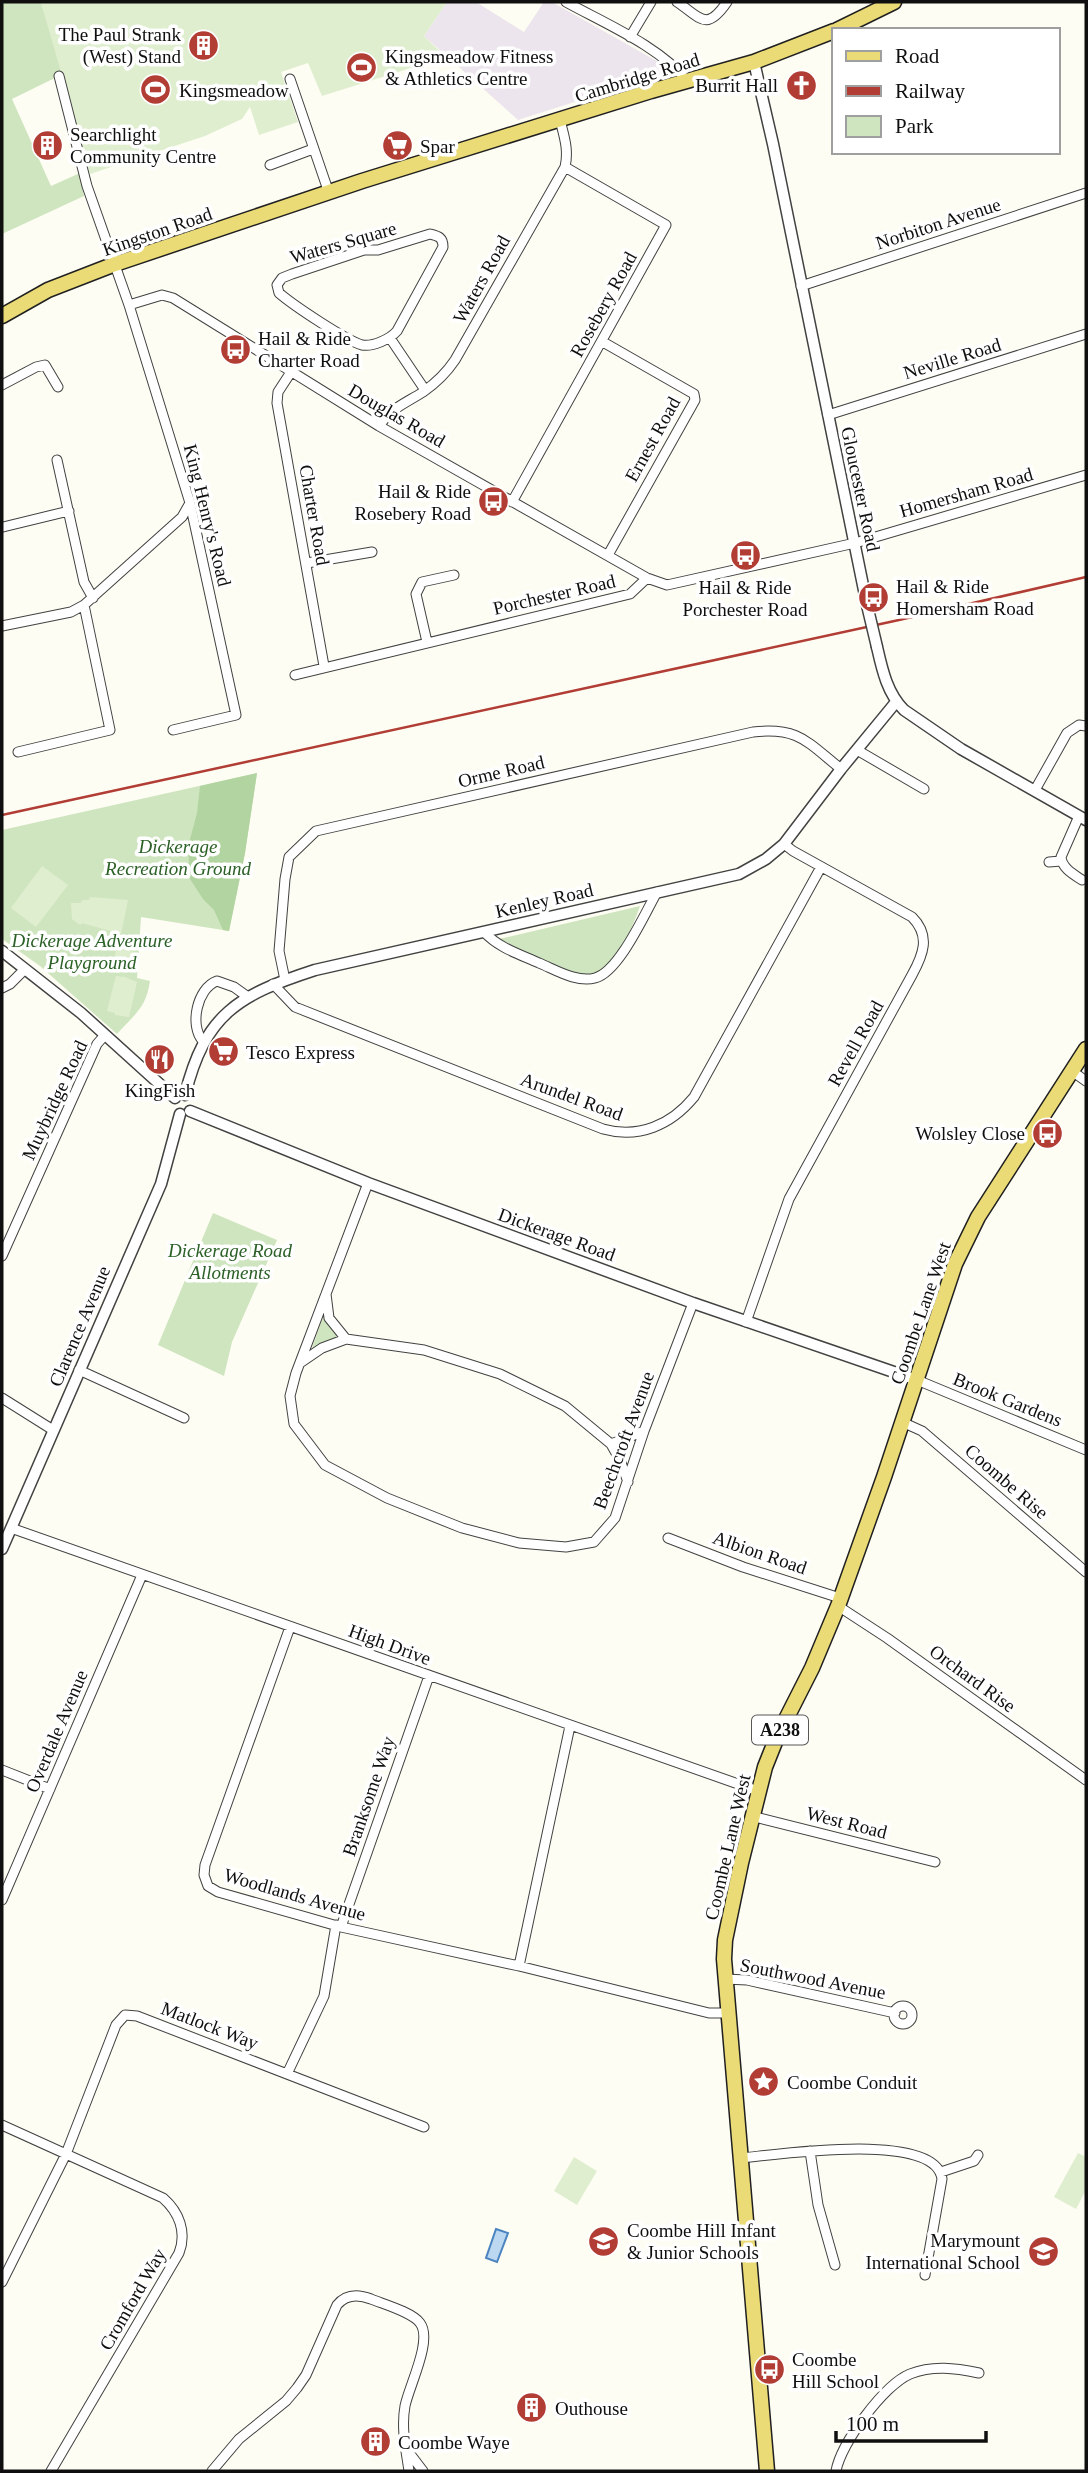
<svg xmlns="http://www.w3.org/2000/svg" width="1088" height="2473" font-family="Georgia,serif">
<style>
.industrial{fill:#ede5ed}
.green{fill:#cfe5bf}
.forest{fill:#b2d4a0}
.pitch{fill:#e0eed0}
.water{fill:#bcd7f0;stroke:#4b84c0;stroke-width:2}
.lines{fill:none;stroke-linecap:round;stroke-linejoin:round}
.minor-casing{stroke:#424242;stroke-width:11}
.tertiary-casing{stroke:#424242;stroke-width:13}
.primary-casing{stroke:#202020;stroke-width:17}
.minor{stroke:#fff;stroke-width:9}
.tertiary{stroke:#fff;stroke-width:10}
.primary{stroke:#eadb76;stroke-width:14}
.rail{stroke:#b13d35;stroke-width:2.5}
.tertiary-bridge-casing{stroke:#424242;stroke-width:13;stroke-linecap:butt}
.tertiary-bridge{stroke:#fff;stroke-width:10}
.labels{text-anchor:middle;stroke-width:7;stroke-linejoin:round;paint-order:stroke}
.shield{fill:#fff;stroke:#575757;stroke-width:2}
.shield-label{font-size:18px;font-weight:bold;fill:#0f0f0f}
.poi-label{font-size:19px;fill:#0f0f0f;stroke:#fff;text-anchor:start}
.street-label{font-size:19px;fill:#0f0f0f;stroke:#fff}
.park-label{font-size:19px;font-style:italic;fill:#2b6126;stroke:#fff}
</style>
<rect width="100%" height="100%" fill="#fefdf3"/>
<!-- industrial -->
<path class="industrial" d="M447 2H476L524 32 544 2H552L664 65 666 73 518 120 424 36Z"/>
<!-- green -->
<path class="green" d="M2 2H41L63 74 12 99 51 186 80 173 84 196 2 234Z
M257 773 245 853 229 931 141 917 137 978 150 981C146 1008 135 1014 117 1034L40 966 2 939V830Z
M640 906C633 926 617 967 596 974 576 981 519 948 499 939Z
M213 1213 277 1240 232 1342 224 1376 158 1345Z
M323 1317 339 1337 312 1348Z"/>
<!-- forest -->
<path class="forest" d="M257 773 245 853 229 931 223 930 214 910 203 899 190 879 188 847 197 813 200 786Z"/>
<!-- pitch -->
<path class="pitch" d="M41 2H447L424 36 446 57 322 96 308 63 281 72 298 122 259 135 250 107 242 119 205 136 90 174Z
M42 866 68 885 36 927 11 908Z
M90 897 128 900 121 934 82 923 80 925 72 919 71 903H81L82 900H89Z
M119 937 135 940 128 969 113 965Z
M116 976 125 977 137 982 129 1017 115 1015V1013L107 1011Z
M1078 2153 1086 2157V2190L1076 2209 1054 2197Z
M574 2157 597 2171 577 2205 554 2191Z"/>
<!-- water -->
<path class="water" d="M496 2229 508 2233 497 2262 486 2258Z"/>
<g class="lines">
<defs>
<path id="minor" d="M566 2C604 23 661 47 688 82
M677 2C700 17 706 33 727 2
M630 37 651 2
M59 76 87 186 129 305 190 503 236 715 173 730
M290 79 329 193
M270 165 313 149
M430 234C438 236 443 237 443 247L397 331C390 339 373 347 362 345 345 340 293 305 279 293L277 285 282 278 292 274 364 250H378Z
M801 286 1086 193
M129 305 162 295 173 298 379 426 647 578 667 585 855 543 1086 475
M390 338 425 390
M603 342 694 394 695 400 608 555
M291 372 278 392 277 403 324 666
M2 385 36 367 45 365 58 387
M828 415 1086 334
M379 426C391 408 406 403 423 392 436 383 447 372 455 360L565 167C569 150 564 136 560 120
M57 460 84 582 93 598
M512 502 666 225 565 167
M3 527 69 511
M307 563 372 552
M2 626 71 612 84 605 182 517 190 503
M427 642 416 594 422 582 454 575
M295 675 630 594 647 578
M857 750 924 789
M18 752 110 730 84 605
M1035 790 1067 733 1079 725 1086 726
M1079 816 1061 857C1062 868 1073 874 1082 880
M1049 862 1061 861
M484 932C499 948 519 954 539 963 556 970 577 983 595 978 619 972 645 913 657 892
M285 980 279 951 285 879 289 857 316 831 753 732C799 727 807 742 841 769
M273 984 295 1007 603 1129C639 1139 671 1125 694 1097L821 867
M2 988 10 984 25 969
M203 1041C189 1026 197 988 217 981L234 987 248 997
M1072 1071 1086 1081
M368 1183 296 1373 290 1396 294 1424 325 1465 387 1498 462 1528 519 1543 566 1547 594 1542 615 1518 644 1431 693 1303
M2 1256 97 1044 104 1036
M326 1294 329 1318 346 1339
M746 1322 789 1199 912 975C923 955 931 936 912 917L793 851 784 844
M300 1363 322 1348 346 1339 424 1350 500 1374 565 1406 611 1444 644 1431
M79 1370 184 1418
M917 1380 1086 1450
M2 1398 53 1430
M902 1422 922 1431 1086 1572
M611 1444 620 1460 628 1482
M11 1528 758 1791
M668 1538 743 1567 840 1598
M838 1606 887 1638 1086 1780
M290 1627 205 1865 204 1875 208 1886 218 1892 341 1927 519 1966 709 2013H728
M2 1770 50 1789
M751 1816 935 1862
M2 1900 142 1575
M341 1927 429 1676
M519 1966 570 1726
M725 1979 747 1980 895 2013
M894 2015a9 9 0 1 1 18 0a9 9 0 1 1-18 0Z
M287 2074 324 1996 336 1925
M2 2125 163 2198C179 2212 187 2232 179 2253L51 2471
M810 2151 818 2205 835 2265
M741 2158C776 2155 936 2130 942 2179L925 2275
M941 2172 974 2161 978 2155
M2 2282 66 2154 116 2025 125 2015 137 2016 424 2127
M407 2450 423 2471
M212 2471 239 2439 286 2401 297 2388 306 2375 337 2305C346 2294 358 2294 371 2299 383 2304 412 2312 420 2323 433 2340 409 2386 405 2406 401 2428 406 2450 409 2471
M836 2471C841 2443 884 2385 910 2374 933 2365 955 2368 979 2373"/>
<path id="tertiary" d="M754 62 773 144 867 605
M877 647C882 669 887 693 904 710L961 749 1086 820
M2 951 81 1013 175 1098
M185 1095C205 1014 238 995 315 970L739 874 766 859 784 844 841 769 896 702
M190 1111 368 1183 693 1303 917 1380
M2 1549 161 1184 180 1114"/>
<path id="primary" d="M837 30 894 2
M2 316 48 290 115 264 362 181 651 91 754 62 834 31
M767 2471 724 1959 725 1940 741 1863 765 1767 777 1737 812 1668 838 1606 884 1477 955 1264 978 1217 1086 1049"/>
</defs>
<!-- minor casing -->
<use href="#minor" class="minor-casing"/>
<!-- tertiary casing -->
<use href="#tertiary" class="tertiary-casing"/>
<!-- primary casing -->
<use href="#primary" class="primary-casing"/>
<!-- minor -->
<use href="#minor" class="minor"/>
<!-- tertiary -->
<use href="#tertiary" class="tertiary"/>
<!-- primary -->
<use href="#primary" class="primary"/>
<!-- rail -->
<path class="rail" d="M2 815 899 620 1086 577"/>
<defs>
<path id="tertiary-bridge" d="M867 605 877 647"/>
</defs>
<!-- tertiary-bridge casing -->
<use href="#tertiary-bridge" class="tertiary-bridge-casing"/>
<!-- tertiary-bridge -->
<use href="#tertiary-bridge" class="tertiary-bridge"/>
</g>
<!-- icons -->
<defs>
<symbol id="building-disc" viewBox="-11 -11 22 22"><circle r="9.5" fill="#b13d35" stroke="#fff"/><path d="M-4-6H4V6H1V3H-1V6H-4ZM-2.5-4.3h1.7v1.8h-1.7ZM.8-4.3h1.7v1.8H.8ZM-2.5-1h1.7V.8h-1.7ZM.8-1h1.7V.8H.8Z" fill="#fff"/></symbol>
<symbol id="stadium-disc" viewBox="-11 -11 22 22"><circle r="9.5" fill="#b13d35" stroke="#fff"/><path d="M0-5a6.5 5 0 1 0 0 10a6.5 5 0 1 0 0-10ZM-3.5-1.8h7v3.6h-7Z" fill="#fff"/></symbol>
<symbol id="church-disc" viewBox="-11 -11 22 22"><circle r="9.5" fill="#b13d35" stroke="#fff"/><path d="M-1.2-6h2.4v3.5h3.3v2.4h-3.3V6h-2.4V-.1h-3.3v-2.4h3.3Z" fill="#fff"/></symbol>
<symbol id="supermarket-disc" viewBox="-11 -11 22 22"><circle r="9.5" fill="#b13d35" stroke="#fff"/><path d="M-6-5.5h2.5l.6 2H6L4.5 2H-2.5L-4.4-4H-6ZM-1.5 3.2a1.3 1.3 0 1 0 .1 0ZM3 3.2a1.3 1.3 0 1 0 .1 0Z" fill="#fff"/></symbol>
<symbol id="bus-disc" viewBox="-11 -11 22 22"><circle r="9.5" fill="#b13d35" stroke="#fff"/><path d="M-5-6H5V4H4V6H2V4H-2V6H-4V4H-5ZM-3.5-4V0h7V-4ZM-3.5 1.2v1.5H-2V1.2ZM2 1.2v1.5H3.5V1.2Z" fill="#fff"/></symbol>
<symbol id="restaurant-disc" viewBox="-11 -11 22 22"><circle r="9.5" fill="#b13d35" stroke="#fff"/><path d="M-5-6h1v4h1v-4h1v4h1v-4h1v5L-1.5 .5V6h-2V.5L-5-1ZM5-6V6H3V1.5H1.5Q1.5-4 5-6Z" fill="#fff"/></symbol>
<symbol id="sight-disc" viewBox="-11 -11 22 22"><circle r="9.5" fill="#b13d35" stroke="#fff"/><path d="M0-6L1.8-2.2L6-1.7L2.9 1.2L3.7 5.4L0 3.3L-3.7 5.4L-2.9 1.2L-6-1.7L-1.8-2.2Z" fill="#fff"/></symbol>
<symbol id="school-disc" viewBox="-11 -11 22 22"><circle r="9.5" fill="#b13d35" stroke="#fff"/><path d="M0-5L7-2L0 1L-7-2ZM-4 1L0 2.5L4 1V4Q0 6-4 4Z" fill="#fff"/></symbol>
</defs>
<g fill-rule="evenodd">
<use href="#building-disc" x="186" y="28" width="35" height="35"/>
<use href="#stadium-disc" x="344" y="50" width="35" height="35"/>
<use href="#church-disc" x="784" y="68" width="35" height="35"/>
<use href="#stadium-disc" x="138" y="72" width="35" height="35"/>
<use href="#building-disc" x="30" y="128" width="35" height="35"/>
<use href="#supermarket-disc" x="380" y="128" width="35" height="35"/>
<use href="#bus-disc" x="218" y="332" width="35" height="35"/>
<use href="#bus-disc" x="476" y="484" width="35" height="35"/>
<use href="#bus-disc" x="728" y="538" width="35" height="35"/>
<use href="#bus-disc" x="856" y="580" width="35" height="35"/>
<use href="#supermarket-disc" x="206" y="1034" width="35" height="35"/>
<use href="#restaurant-disc" x="142" y="1042" width="35" height="35"/>
<use href="#bus-disc" x="1030" y="1116" width="35" height="35"/>
<use href="#sight-disc" x="746" y="2064" width="35" height="35"/>
<use href="#school-disc" x="586" y="2224" width="35" height="35"/>
<use href="#school-disc" x="1026" y="2234" width="35" height="35"/>
<use href="#bus-disc" x="752" y="2352" width="35" height="35"/>
<use href="#building-disc" x="514" y="2390" width="35" height="35"/>
<use href="#building-disc" x="358" y="2424" width="35" height="35"/>
</g>
<g class="labels">
<!-- shield labels -->
<rect class="shield" x="752" y="1715.5" width="56" height="29" rx="5"/>
<g class="shield-label">
<text x="780" y="1736">A238</text>
</g>
<!-- poi labels -->
<g class="poi-label">
<text x="181" y="41" text-anchor="end">The Paul Strank<tspan x="181" dy="22">(West) Stand</tspan></text>
<text x="385" y="63">Kingsmeadow Fitness<tspan x="385" dy="22">&amp; Athletics Centre</tspan></text>
<text x="778" y="92" text-anchor="end">Burrit Hall</text>
<text x="179" y="97">Kingsmeadow</text>
<text x="70" y="141">Searchlight<tspan x="70" dy="22">Community Centre</tspan></text>
<text x="420" y="153">Spar</text>
<text x="258" y="345">Hail &amp; Ride<tspan x="258" dy="22">Charter Road</tspan></text>
<text x="471" y="498" text-anchor="end">Hail &amp; Ride<tspan x="471" dy="22">Rosebery Road</tspan></text>
<text x="896" y="593">Hail &amp; Ride<tspan x="896" dy="22">Homersham Road</tspan></text>
<text x="745" y="594" text-anchor="middle">Hail &amp; Ride<tspan x="745" dy="22">Porchester Road</tspan></text>
<text x="246" y="1059">Tesco Express</text>
<text x="160" y="1097" text-anchor="middle">KingFish</text>
<text x="1025" y="1140" text-anchor="end">Wolsley Close</text>
<text x="787" y="2089">Coombe Conduit</text>
<text x="627" y="2237">Coombe Hill Infant<tspan x="627" dy="22">&amp; Junior Schools</tspan></text>
<text x="1020" y="2247" text-anchor="end">Marymount<tspan x="1020" dy="22">International School</tspan></text>
<text x="792" y="2366">Coombe<tspan x="792" dy="22">Hill School</tspan></text>
<text x="555" y="2415">Outhouse</text>
<text x="398" y="2449">Coombe Waye</text>
</g>
<!-- street labels -->
<g class="street-label">
<text transform="translate(637 77) rotate(-17)" y="7">Cambridge Road</text>
<text transform="translate(938 223) rotate(-18)" y="7">Norbiton Avenue</text>
<text transform="translate(157 231) rotate(-19)" y="7">Kingston Road</text>
<text transform="translate(343 242) rotate(-16)" y="7">Waters Square</text>
<text transform="translate(481 279) rotate(-61)" y="7">Waters Road</text>
<text transform="translate(603 304) rotate(-61)" y="7">Rosebery Road</text>
<text transform="translate(952 358) rotate(-17)" y="7">Neville Road</text>
<text transform="translate(397 415) rotate(30)" y="7">Douglas Road</text>
<text transform="translate(652 439) rotate(-61)" y="7">Ernest Road</text>
<text transform="translate(861 489) rotate(78)" y="7">Gloucester Road</text>
<text transform="translate(966 492) rotate(-16)" y="7">Homersham Road</text>
<text transform="translate(208 515) rotate(76)" y="7">King Henry's Road</text>
<text transform="translate(315 515) rotate(80)" y="7">Charter Road</text>
<text transform="translate(554 594) rotate(-13)" y="7">Porchester Road</text>
<text transform="translate(501 771) rotate(-13)" y="7">Orme Road</text>
<text transform="translate(544 900) rotate(-13)" y="7">Kenley Road</text>
<text transform="translate(855 1043) rotate(-61)" y="7">Revell Road</text>
<text transform="translate(572 1096) rotate(20)" y="7">Arundel Road</text>
<text transform="translate(54 1100) rotate(-65)" y="7">Muybridge Road</text>
<text transform="translate(557 1234) rotate(20)" y="7">Dickerage Road</text>
<text transform="translate(920 1313) rotate(-71)" y="7">Coombe Lane West</text>
<text transform="translate(79 1326) rotate(-67)" y="7">Clarence Avenue</text>
<text transform="translate(1008 1399) rotate(22)" y="7">Brook Gardens</text>
<text transform="translate(623 1440) rotate(-70)" y="7">Beechcroft Avenue</text>
<text transform="translate(1007 1481) rotate(41)" y="7">Coombe Rise</text>
<text transform="translate(760 1552) rotate(19)" y="7">Albion Road</text>
<text transform="translate(390 1644) rotate(20)" y="7">High Drive</text>
<text transform="translate(973 1678) rotate(36)" y="7">Orchard Rise</text>
<text transform="translate(56 1731) rotate(-67)" y="7">Overdale Avenue</text>
<text transform="translate(368 1796) rotate(-71)" y="7">Branksome Way</text>
<text transform="translate(847 1822) rotate(14)" y="7">West Road</text>
<text transform="translate(727 1847) rotate(-77)" y="7">Coombe Lane West</text>
<text transform="translate(295 1894) rotate(16)" y="7">Woodlands Avenue</text>
<text transform="translate(813 1978) rotate(11)" y="7">Southwood Avenue</text>
<text transform="translate(210 2025) rotate(21)" y="7">Matlock Way</text>
<text transform="translate(132 2299) rotate(-60)" y="7">Cromford Way</text>
</g>
<!-- park labels -->
<g class="park-label">
<text x="178" y="853">Dickerage<tspan x="178" dy="22">Recreation Ground</tspan></text>
<text x="92" y="947">Dickerage Adventure<tspan x="92" dy="22">Playground</tspan></text>
<text x="230" y="1257">Dickerage Road<tspan x="230" dy="22">Allotments</tspan></text>
</g>
</g>
<!-- border -->
<rect width="1088" height="2473" fill="none" stroke="#0f0f0f" stroke-width="7"/>
<!-- legend -->
<rect x="832" y="28" width="228" height="126" fill="#ffffff" stroke="#9f9f9f" stroke-width="2"/>
<rect x="846" y="51" width="35" height="10" fill="#eadb76" stroke="#9f9f9f" stroke-width="2"/>
<text x="895" y="63" font-size="21" fill="#0f0f0f">Road</text>
<rect x="846" y="86" width="35" height="10" fill="#b13d35" stroke="#9f9f9f" stroke-width="2"/>
<text x="895" y="98" font-size="21" fill="#0f0f0f">Railway</text>
<rect x="846" y="116" width="35" height="21" fill="#cfe5bf" stroke="#9f9f9f" stroke-width="2"/>
<text x="895" y="133" font-size="21" fill="#0f0f0f">Park</text>
<!-- scale -->
<path d="M836 2431v10h150v-10" fill="none" stroke="#0f0f0f" stroke-width="3.5"/>
<text x="846" y="2431" font-size="21" fill="#0f0f0f" stroke="#ffffff" stroke-width="5" paint-order="stroke">100 m</text>
</svg>
